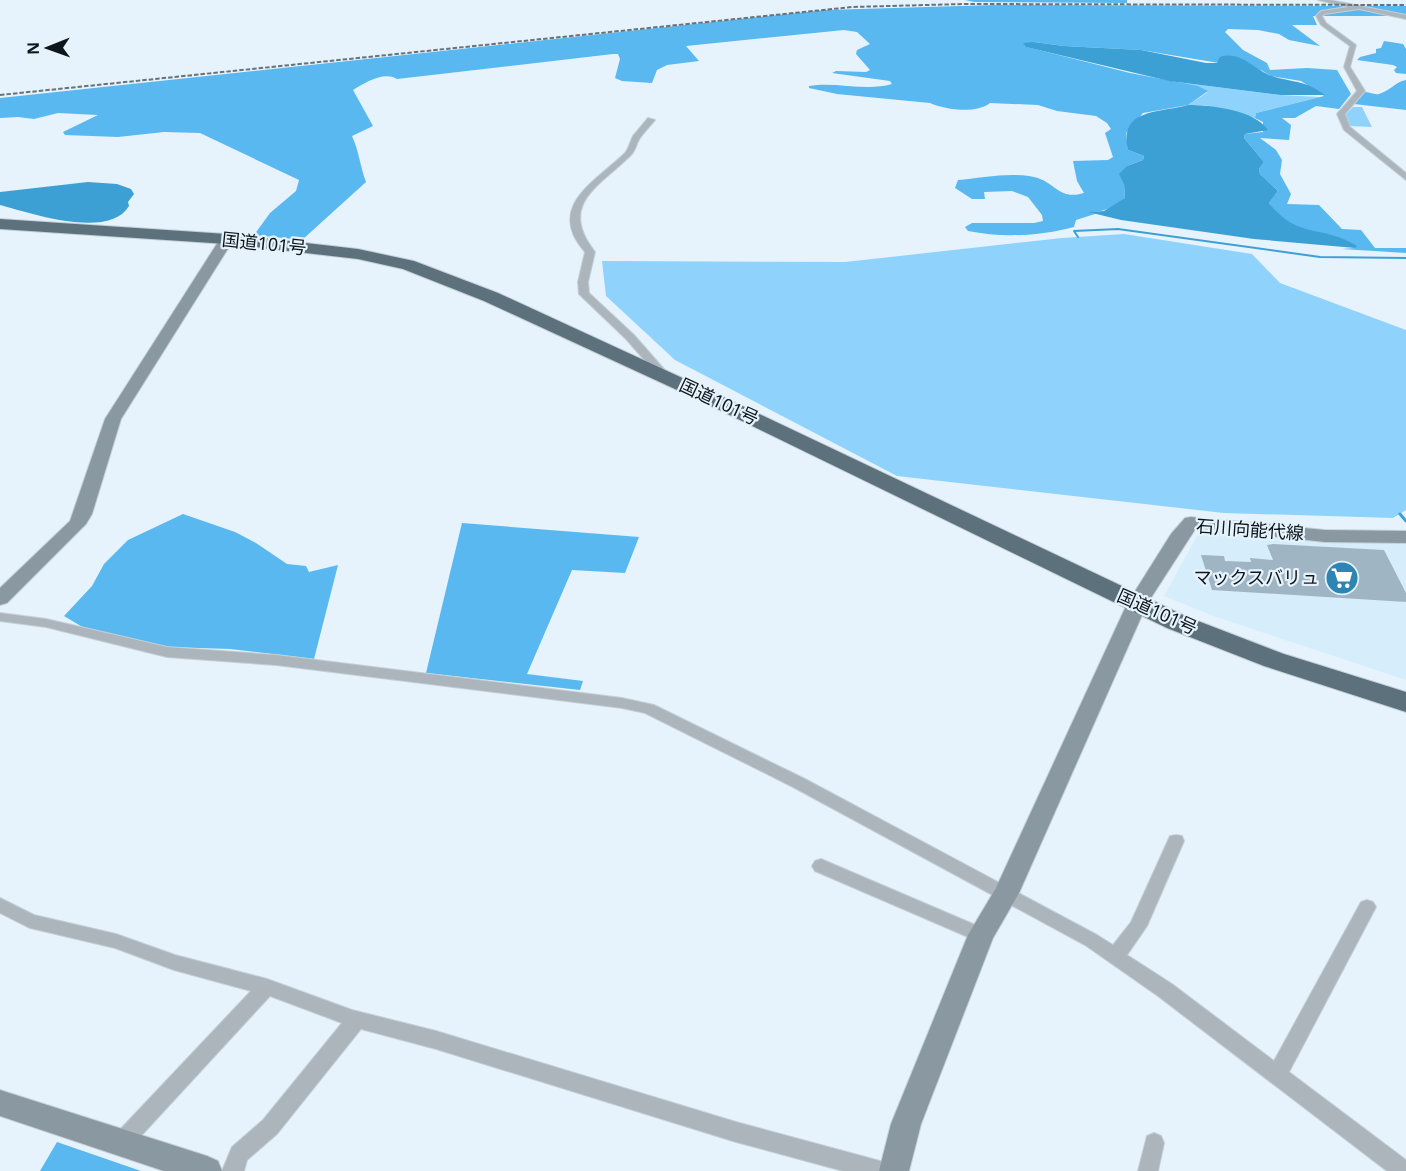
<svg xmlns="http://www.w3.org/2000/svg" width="1406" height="1171" font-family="'Noto Sans','Noto Sans JP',sans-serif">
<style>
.built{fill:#d6edfc}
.green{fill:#8fd3fd}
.forest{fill:#58b8ef}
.water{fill:#3da0d5}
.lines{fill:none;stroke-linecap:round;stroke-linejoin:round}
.stream-far1{stroke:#3da0d5;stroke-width:2}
.stream{stroke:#3da0d5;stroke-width:3}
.building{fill:#a0b5c3}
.street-casing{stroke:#c3d0d8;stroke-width:2}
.secondary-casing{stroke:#c3d0d8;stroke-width:2}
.highway-casing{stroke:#c3d0d8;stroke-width:2}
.street{fill:#acb5bb;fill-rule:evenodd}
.secondary{fill:#8a98a1;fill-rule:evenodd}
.highway{fill:#5d717d;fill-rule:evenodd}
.rail{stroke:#687279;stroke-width:2;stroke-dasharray:4.5 2;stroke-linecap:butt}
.labels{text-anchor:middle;stroke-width:4.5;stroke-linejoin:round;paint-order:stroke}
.street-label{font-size:18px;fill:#0e161b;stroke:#e6f3fc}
.poi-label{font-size:18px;fill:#0e161b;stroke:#e6f3fc;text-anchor:end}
</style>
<rect width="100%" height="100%" fill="#e6f3fc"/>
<!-- built -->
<path class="built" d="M1234 531 1406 543V680L1216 617 1164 596 1197 536 1209 532Z"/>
<!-- green -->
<path class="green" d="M1169 81 1281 95 1320 97 1256 113 1255 118 1205 105H1188L1208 92Z
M1353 107H1362L1372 127 1348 126 1345 115Z
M1124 234 1252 254 1280 283 1406 330V510L1393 518 1224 513 897 476 675 360 606 296 602 261 845 262 1062 238Z"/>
<!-- forest -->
<path class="forest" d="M965 0H1127V3L974 2Z
M994 5 1406 6V16H1313L1317 25H1292L1320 46 1289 40 1279 34 1258 30 1228 29 1225 32 1243 50 1267 63 1270 70 1307 68 1337 70 1351 94 1339 109 1316 106 1295 118H1282L1291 125 1289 140 1260 138 1276 150 1282 160 1280 174 1291 194 1287 204 1319 205 1342 229 1361 230 1375 248H1406V253L1342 249 1355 248C1338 230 1314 236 1293 226 1283 221 1276 212 1269 203L1278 191 1260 174 1259 169 1264 162 1244 138 1245 134 1263 132V122L1255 118 1256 113 1324 96 1301 81 1271 76 1261 70 1141 50 1064 46 1034 42 1027 47 1130 73 1198 86 1208 91 1188 105 1143 113 1126 133 1128 150 1144 156 1143 160 1127 166 1124 184 1125 198C1115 207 1106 211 1092 212L1098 213 1076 220 1074 227C1040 236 1003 238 968 231L965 227 972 223H1034L1043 221 1042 215 1028 197 1012 191 984 192 985 199H972L955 188 958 180C982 178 1014 171 1038 178 1057 185 1060 200 1084 193L1077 181 1073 161 1108 160 1113 157 1105 133 1111 129 1107 123 1096 116 1057 111 1038 105 990 103C976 114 946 110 930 103L837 94 809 88V86C836 81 865 92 892 84L890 81 832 73 836 71 866 72 870 70 856 54 857 50 870 44 857 32 844 30 686 46 699 61 667 65 657 70 652 83 622 81 615 78 620 59 618 54H613L397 79C383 71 365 83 353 90L373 126 352 136C359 151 360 166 366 182L302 240 254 235 270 213 296 191 299 180 200 133 164 132 118 137 65 135 63 132 98 115 58 113 34 119 18 117 0 118V98L826 10Z
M1384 41 1403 44 1406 49V74L1396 73 1394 70 1397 67 1393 65 1357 60 1360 57 1376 53V49L1381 48Z
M1406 80V110L1354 104 1364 92C1369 92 1374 95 1379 94 1390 91 1395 82 1406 80Z
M183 514 235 532 256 543 287 564 306 566 309 572 338 565 314 659 230 649 169 647 84 628 64 616 92 586 104 564 128 540Z
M462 523 639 537 625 573 572 570 527 674 583 681 580 690 426 673Z
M57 1142 141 1171H40Z"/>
<!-- water -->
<path class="water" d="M1034 42 1064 46 1141 50 1206 63H1217L1220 57C1241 50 1254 70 1272 76 1294 83 1305 80 1325 95H1281L1169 81 1026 47 1023 43Z
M1188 105C1211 105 1255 110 1268 130L1245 134 1244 138 1264 162 1259 169 1260 174 1278 191 1269 203C1298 240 1322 224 1357 246L1355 248 1254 239 1121 220 1088 212 1104 211 1125 198 1124 184 1119 174 1127 166 1143 160 1144 156 1128 150C1118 108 1160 113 1188 105Z
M88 182 117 184 131 189 134 194 128 202 129 206C109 240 30 213 0 205V192Z"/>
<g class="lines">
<!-- stream-far1 -->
<path class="stream-far1" d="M1078 237 1074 231 1118 229 1320 257 1406 258"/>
<!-- stream -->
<path class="stream" d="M1400 514 1406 521"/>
</g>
<!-- building -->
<path class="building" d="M1273 544 1384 550 1406 593V602L1212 590 1201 555 1224 556 1225 561 1251 562 1250 558 1273 560 1267 545Z"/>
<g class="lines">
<defs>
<path id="street" d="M1318 0H1330L1406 15V19L1359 9 1325 14 1322 16 1326 23 1356 45 1350 67 1365 91 1345 114 1350 127 1406 173V180L1344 130 1337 114 1357 91 1344 67 1350 46 1321 25 1316 16 1321 11 1348 7Z
M648 118 655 120C650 126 644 132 640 138 636 144 636 150 631 155 600 186 557 204 595 252L588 282 589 293 634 335 670 376 671 378 666 381 662 380 626 339 579 294 578 282 585 252C545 207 595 182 625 153 629 148 630 142 633 136 638 130 643 124 648 118Z
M0 613 46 619 167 647 276 655 622 698 654 705 805 779 1097 935 1113 945 1131 922 1170 836 1176 835 1182 836 1184 841 1147 926 1127 955 1172 984 1274 1061 1361 902 1367 900 1373 902 1376 907 1289 1072 1406 1160V1171H1387L1158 996 1085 945 793 787 645 713 622 708 276 665 167 657 46 627 0 621Z
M821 859 987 930 990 935 987 940 981 942 975 940 815 871 812 866 815 861Z
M0 898 34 915 116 934 175 955 267 979 352 1010 436 1031 736 1122 880 1161 887 1164 890 1171H843L736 1142 436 1049 361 1029 277 1134 247 1160 244 1171H222L232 1147 263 1120 342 1023 270 996 128 1150 121 1153 114 1150 111 1143 114 1136 251 991 174 970 115 948 30 928 0 913Z
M1154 1133 1161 1136 1164 1143 1158 1171H1138L1147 1136Z"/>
<path id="secondary" d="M227 235 234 239 121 419 92 514 86 524 7 603 0 605V588L70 521 105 419 220 239Z
M1191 517 1325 530 1406 531V543L1325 542 1196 528 1147 604 1019 893 993 938 921 1124 909 1171H879L891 1124 968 935 996 888 1127 604 1171 534 1185 518Z
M0 1090 207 1156 218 1161 222 1171H164L0 1116Z"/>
<path id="highway" d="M0 219 227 234 358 249 414 261 498 293 715 393 1185 616 1284 654 1406 692V712L1264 666 1167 628 701 401 484 301 403 269 358 259 227 244 0 229Z"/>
</defs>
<!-- street casing -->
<use href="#street" class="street-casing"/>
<!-- secondary casing -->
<use href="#secondary" class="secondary-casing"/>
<!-- highway casing -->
<use href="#highway" class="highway-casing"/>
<!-- street -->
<use href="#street" class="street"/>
<!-- secondary -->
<use href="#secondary" class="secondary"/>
<!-- highway -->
<use href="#highway" class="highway"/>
<!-- rail -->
<path class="rail" d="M0 95 852 7 964 4 1406 5"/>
</g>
<!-- icons -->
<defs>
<symbol id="supermarket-disc" viewBox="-11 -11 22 22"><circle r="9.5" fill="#2d85b4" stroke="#e6f3fc"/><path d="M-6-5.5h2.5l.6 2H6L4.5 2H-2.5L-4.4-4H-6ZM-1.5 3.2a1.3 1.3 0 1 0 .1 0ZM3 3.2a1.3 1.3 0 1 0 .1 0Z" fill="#fff"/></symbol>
</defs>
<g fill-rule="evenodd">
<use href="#supermarket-disc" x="1323" y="559" width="38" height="38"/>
</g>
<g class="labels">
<!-- street labels -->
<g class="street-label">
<text transform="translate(264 244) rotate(6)" y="6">国道101号</text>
<text transform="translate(719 402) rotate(25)" y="6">国道101号</text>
<text transform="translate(1250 530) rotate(4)" y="6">石川向能代線</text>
<text transform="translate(1157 612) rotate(24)" y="6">国道101号</text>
</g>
<!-- poi labels -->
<g class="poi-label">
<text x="1319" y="584">マックスバリュ</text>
</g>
</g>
<!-- north arrow -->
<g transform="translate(48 48) rotate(269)" stroke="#e6f3fc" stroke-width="4.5" paint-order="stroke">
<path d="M0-4.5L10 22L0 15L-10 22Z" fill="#0e161b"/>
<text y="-9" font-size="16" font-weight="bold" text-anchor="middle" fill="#0e161b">N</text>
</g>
</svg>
